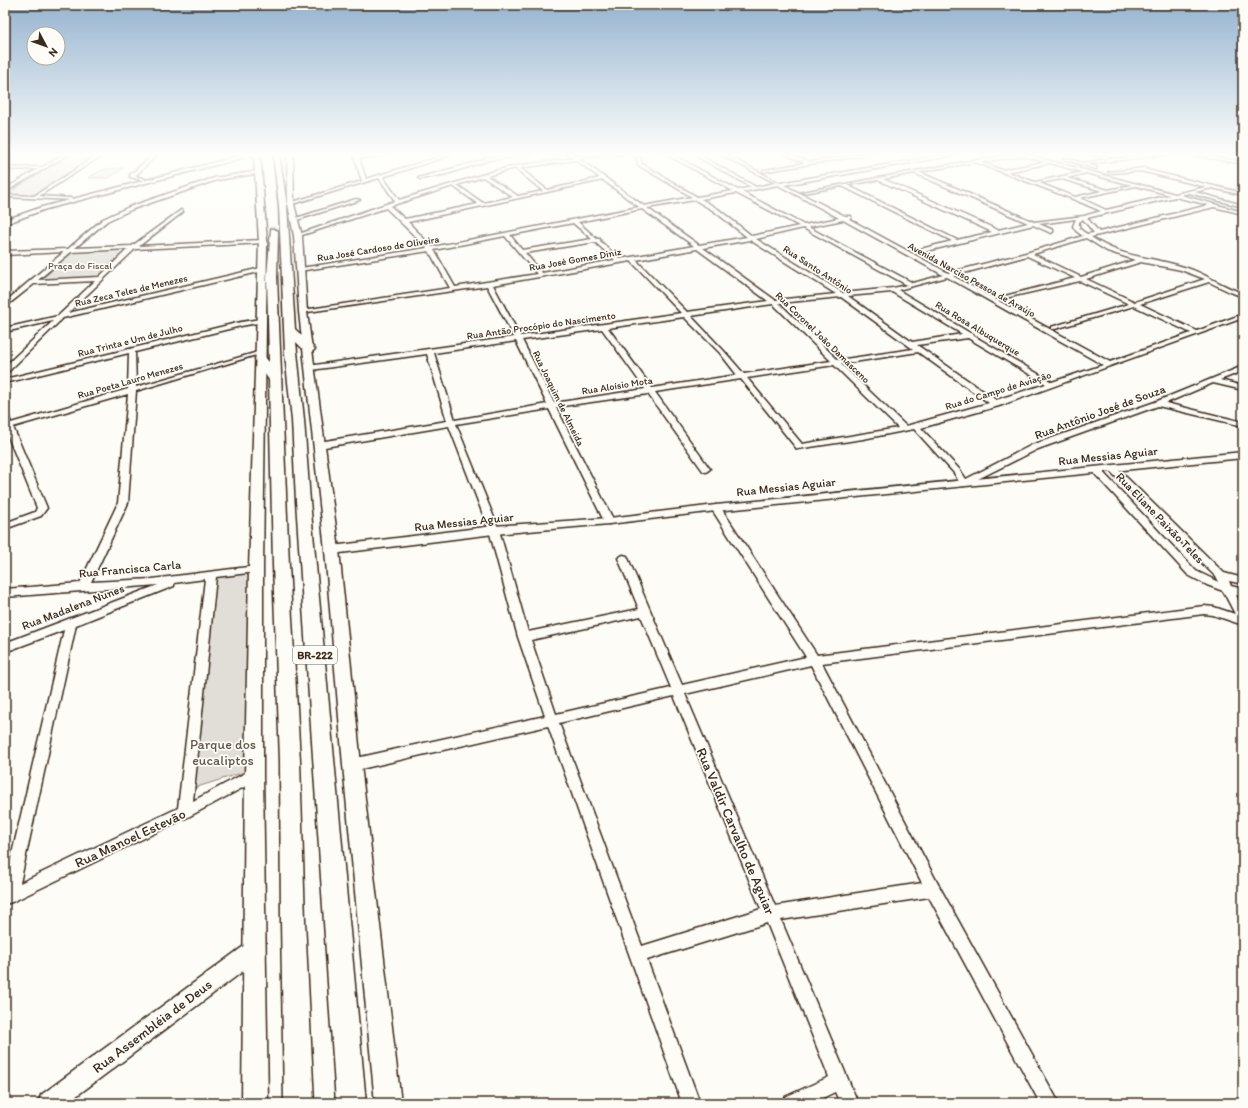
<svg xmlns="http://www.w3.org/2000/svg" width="1248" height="1108" font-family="Itim,sans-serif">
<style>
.green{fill:#e1ded7;stroke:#8e847a}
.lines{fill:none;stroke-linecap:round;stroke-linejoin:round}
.minor-casing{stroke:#3b2a1e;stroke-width:3}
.tertiary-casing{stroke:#3b2a1e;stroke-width:3}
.secondary-casing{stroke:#3b2a1e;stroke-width:3}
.trunk-casing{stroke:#3b2a1e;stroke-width:3}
.minor{fill:#fdfcf7;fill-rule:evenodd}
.tertiary{fill:#fdfcf7;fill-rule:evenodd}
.secondary{fill:#fdfcf7;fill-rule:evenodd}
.trunk{fill:#fdfcf7;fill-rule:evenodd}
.labels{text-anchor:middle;stroke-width:3.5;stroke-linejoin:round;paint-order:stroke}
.far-street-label{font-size:10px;fill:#3b2a1e;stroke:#fdfcf7}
.far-park-label{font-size:10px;fill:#64574c;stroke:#fdfcf7}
.shield{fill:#fdfcf7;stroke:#75695f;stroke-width:1}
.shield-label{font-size:11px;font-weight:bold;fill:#3b2a1e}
.street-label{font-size:12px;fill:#3b2a1e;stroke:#fdfcf7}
.near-park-label{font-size:14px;fill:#64574c;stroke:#fdfcf7}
.near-street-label{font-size:14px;fill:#3b2a1e;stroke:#fdfcf7}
</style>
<rect width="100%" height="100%" fill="#fdfcf7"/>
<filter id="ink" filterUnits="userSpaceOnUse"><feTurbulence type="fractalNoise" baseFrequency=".025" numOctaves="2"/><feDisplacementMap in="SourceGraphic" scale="8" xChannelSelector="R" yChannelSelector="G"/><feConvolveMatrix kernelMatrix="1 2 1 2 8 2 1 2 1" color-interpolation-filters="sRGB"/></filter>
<g filter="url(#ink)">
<!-- green -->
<path class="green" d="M72 153H102L33 196 5 195Z
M124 168 109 178H88L104 169Z
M127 249 128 250 99 277 43 280 42 279 73 252Z
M251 572 248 771 194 788 215 577Z"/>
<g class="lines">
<defs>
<path id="minor" d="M66 153H71L5 192V189L38 169 5 170V168L43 167Z
M101 153H106L39 196 71 198 73 200 5 197V195L34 196Z
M155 153H159L135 176 145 179V181L130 177V175Z
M353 153H357L358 156 391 153 376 157 359 158 366 179 452 153H458L383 177 399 200 498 170 516 166 573 158 566 153H570L575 156 635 153 641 158V163L697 197 733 191 664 153H669L738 190 751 187 691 153H696L756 187 775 183 718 153H723L780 183 955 153 956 155 784 185 845 216H851V218L849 219 948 273 1026 253 1083 236 1076 231 1073 226 1076 219 1039 224 1053 230V232L1051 233 1033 225 915 254 913 253V251L952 241 842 186 804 193 802 192 975 160 1016 155 1013 153 1024 154 1175 194 1206 187 1141 171 1110 173 1108 172 1145 168 1147 170 1243 193V195L1212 188 1195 192 1243 205V207L1189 193 1181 195 1243 212V214L1214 207 1091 237C1123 259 1151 256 1187 268 1206 274 1223 287 1243 293V297L1228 291 1209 282 1140 304 1197 331 1243 314V318L999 406 921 428 960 470 966 479 1032 445 1155 402 1243 366V371L1220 380 1243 386V390L1213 383 1166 403 1243 422V426L1158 406 1038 449 964 486 961 485 954 473 914 429 863 439 797 449 741 379 655 392 710 469 706 472 703 471 648 394 556 407 614 521 609 524 604 521 549 409 456 424 499 530 528 632 639 609 618 558 623 555 627 556 682 685 806 657 711 508 716 505 721 508 817 655 1204 606 1214 607 1235 614 1223 591 1207 585 1188 575 1094 473 1093 471 1094 469H1100L1196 571 1219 582 1217 578 1110 471 1109 469 1110 467H1116L1224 573 1243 578V584L1229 581 1231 586 1243 589V597L1236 595 1243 609V625L1213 615 1204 614 822 663 938 884 1059 1103H1040L929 897 781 920 858 1103H840L835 1092 812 1103H782L785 1097 829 1077 767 923 647 960 700 1103H682L548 726 352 771 347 769 345 765 347 761 352 759 545 716 518 637 489 530 449 426 319 448 315 445 319 442 447 421 427 354 311 370H308V366L514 337 487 286 301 313V311L303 310 450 288 429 251 299 271 298 270 301 268 427 248 386 208 296 237V235L395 201 379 178 289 205V203L362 181ZM630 154 637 158 638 165 692 197 644 206 578 158ZM1023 156 1045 162 1002 170 980 162ZM576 160 600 178 547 190 520 168ZM975 162 1073 199 1101 211 1084 216 1034 222 919 172ZM1050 163 1082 172 1035 182 1007 172ZM515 168 543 191 518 196 487 176ZM914 173 1028 223 998 230 883 179ZM1086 173 1132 185 1108 190 1067 178ZM483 177 513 197 483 203 457 185ZM1062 179 1102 191 1075 197 1039 183ZM603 180 639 207 432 247 408 222ZM878 180 992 232 957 240 847 185ZM778 185 839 218 804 225 742 192ZM453 186 478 204 405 219 390 206ZM1136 186 1170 195 1106 210 1080 198ZM736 193 799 226 752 236 718 209 701 199ZM1175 197 1209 205 1099 232 1087 218ZM695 200 714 211 747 237 699 245 647 208ZM642 209 694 246 620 259 600 241V239H597L578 222ZM1083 219 1094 233 1087 234C1082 231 1078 229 1079 222ZM843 220 943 275 913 283 808 227ZM573 223 592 239 522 250 510 235ZM803 228 907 285 893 288 843 293 756 239ZM505 236 537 274 455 287 434 250ZM1086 238 1107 251 1135 260 1081 277 1033 254ZM750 240 836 294 775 300 703 248ZM595 242 615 260 542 273 525 253ZM697 249 768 301 687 312 636 260ZM1027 256 1075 278 997 298V300L953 276ZM631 261 681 313 520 336 493 285ZM1141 262 1181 270 1205 279 1135 302 1086 279ZM947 277 1103 365 1052 382 974 336 973 334 970 333 898 290ZM1080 281 1129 304 1051 327V329H1055L1134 306 1191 333 1110 362 997 300ZM892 292 962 334 912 342 848 296ZM841 297 913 349 838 360 779 303ZM773 304 831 361 744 374 724 351 691 316ZM684 317 720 353 737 375 652 388 608 328ZM602 329 645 389 554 403 522 340ZM968 338 1046 384 996 400 917 345ZM516 341 547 404 455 420 434 353ZM918 352 989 403 906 426 841 364ZM834 365 898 428 802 444 747 378ZM641 616 671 688 556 714 531 640ZM811 665 922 883 775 906 685 694ZM674 696 761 909 642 946 559 723Z
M530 153H542L489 160 447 174 420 179 418 178 483 160 485 158Z
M782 153H787L810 162 868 153H877L762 172 764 170 805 163Z
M1086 153H1093L1110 157 1109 159 1181 153 1087 164 1097 167 1096 169 1063 159 1065 158 1083 163 1109 159Z
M1183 153H1191L1243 162V164Z
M259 171 261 173 217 180 133 209 107 221 75 248 132 246 181 210 183 212 139 246 263 240 266 242 265 243 135 249 68 313 261 268 264 270 263 271 63 318 8 372H5V366L53 321 5 332V328L58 316 95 281 34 284 5 307V302L64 252 5 255V251L68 249 103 219 129 207 214 178ZM128 249 99 277 38 280 71 252Z
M356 199 360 200 297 220 293 219Z
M261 319 264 321 263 322 241 326 135 352 136 387 258 352 263 353 136 391 128 503 91 582 152 579 256 566 260 567 261 569 256 572 216 577 193 801 249 771 254 769 259 771 261 775 259 779 190 816 12 902 5 904V884L64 630 5 652V643L158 585 5 597V589L80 583 118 503 128 394 13 427 47 508 41 516 5 529V523L35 512 37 508 5 429V415H8L11 423 128 389 129 353 5 383V379L241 322ZM205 579 178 808 20 883 76 625 174 586V583Z"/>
<path id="tertiary" d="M1243 452V458L716 511 609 524 494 534 332 554 328 553 326 550 328 547 332 546 494 526 609 518 716 505Z
M255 940 262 943 265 950 262 957 67 1103H38L41 1095 248 943Z"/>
<path id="secondary" d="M251 153H260L267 242 263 569V775L268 1103H242L245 775 249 569 259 242 254 155 46 209 5 224V220L42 207Z
M287 153H293L294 204 302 236 307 312 339 550 361 765 401 1103H375L343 765 325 550 299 312 294 236 288 204Z"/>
<path id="trunk" d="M273 153H279L287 206 295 329 315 349 313 351H305L296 342 304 420 310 501 366 1103H336L296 501 292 420 285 354 279 206Z
M271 229H274L278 231 277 277 289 565 300 761 305 921 314 1103H284L281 921 280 761 273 565 269 380 255 359 257 357H265L269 362 267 277Z"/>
</defs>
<!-- minor casing -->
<use href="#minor" class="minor-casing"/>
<!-- tertiary casing -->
<use href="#tertiary" class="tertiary-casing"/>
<!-- secondary casing -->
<use href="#secondary" class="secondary-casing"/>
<!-- trunk casing -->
<use href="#trunk" class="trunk-casing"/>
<!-- minor -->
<use href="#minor" class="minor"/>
<!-- tertiary -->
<use href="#tertiary" class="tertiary"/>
<!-- secondary -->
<use href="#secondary" class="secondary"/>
<!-- trunk -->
<use href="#trunk" class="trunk"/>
</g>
</g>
<!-- sky -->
<linearGradient id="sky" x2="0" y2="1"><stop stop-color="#96b4d0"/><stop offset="0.5" stop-color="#fefefb"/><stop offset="1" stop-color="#fefefb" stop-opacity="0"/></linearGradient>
<rect width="1248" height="308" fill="url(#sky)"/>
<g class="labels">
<!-- far-street labels -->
<g class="far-street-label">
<text transform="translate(378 248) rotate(-9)" y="4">Rua José Cardoso de Oliveira</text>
<text transform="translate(575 259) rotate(-10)" y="4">Rua José Gomes Diniz</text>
<text transform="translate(818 269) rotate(33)" y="4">Rua Santo Antônio</text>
<text transform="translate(972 279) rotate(29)" y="4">Avenida Narciso Pessoa de Araújo</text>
<text transform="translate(131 290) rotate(-13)" y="4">Rua Zeca Teles de Menezes</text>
<text transform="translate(541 325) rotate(-8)" y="4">Rua Antão Procópio do Nascimento</text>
<text transform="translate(978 328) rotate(31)" y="4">Rua Rosa Albuquerque</text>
<text transform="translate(823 337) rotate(44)" y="4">Rua Coronel João Damasceno</text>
<text transform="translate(130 340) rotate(-14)" y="4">Rua Trinta e Um de Julho</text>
<text transform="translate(130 380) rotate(-16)" y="4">Rua Poeta Lauro Menezes</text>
<text transform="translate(617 385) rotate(-9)" y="4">Rua Aloísio Mota</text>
<text transform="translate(998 390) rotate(-17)" y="4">Rua do Campo de Aviação</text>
<text transform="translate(559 398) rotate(64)" y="4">Rua Joaquim de Almeida</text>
</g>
<!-- far-park labels -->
<g class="far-park-label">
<text x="80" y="269">Praça do Fiscal</text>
</g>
<!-- shield labels -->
<rect class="shield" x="293" y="646" width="44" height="18" rx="3"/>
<g class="shield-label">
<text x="315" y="659">BR-222</text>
</g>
<!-- street labels -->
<g class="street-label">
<text transform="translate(1100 412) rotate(-20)" y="4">Rua Antônio José de Souza</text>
<text transform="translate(1108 456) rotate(-6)" y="4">Rua Messias Aguiar</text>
<text transform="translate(786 487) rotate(-6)" y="4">Rua Messias Aguiar</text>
<text transform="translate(1160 518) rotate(46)" y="4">Rua Eliane Paixão Teles</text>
<text transform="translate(464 522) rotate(-6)" y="4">Rua Messias Aguiar</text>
<text transform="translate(130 569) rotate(-5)" y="4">Rua Francisca Carla</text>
<text transform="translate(73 607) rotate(-21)" y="4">Rua Madalena Nunes</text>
</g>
<!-- near-park labels -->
<g class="near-park-label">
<text x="223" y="749">Parque dos<tspan x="223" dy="16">eucaliptos</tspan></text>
</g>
<!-- near-street labels -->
<g class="near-street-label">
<text transform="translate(736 831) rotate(67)" y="5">Rua Valdir Carvalho de Aguiar</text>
<text transform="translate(130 838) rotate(-25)" y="5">Rua Manoel Estevão</text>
<text transform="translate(152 1026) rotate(-37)" y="5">Rua Assembléia de Deus</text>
</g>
</g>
<!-- margin -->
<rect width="1248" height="1108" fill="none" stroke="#fdfcf7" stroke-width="20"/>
<rect x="10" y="10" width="1228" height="1088" fill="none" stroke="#3b2a1e" stroke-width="1.5" filter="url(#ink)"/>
<!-- north arrow -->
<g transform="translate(46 46) rotate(131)"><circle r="19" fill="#fdfcf7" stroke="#afa8a0"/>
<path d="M0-3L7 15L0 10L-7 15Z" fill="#3b2a1e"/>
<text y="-6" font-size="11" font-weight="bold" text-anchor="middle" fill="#3b2a1e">N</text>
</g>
</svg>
